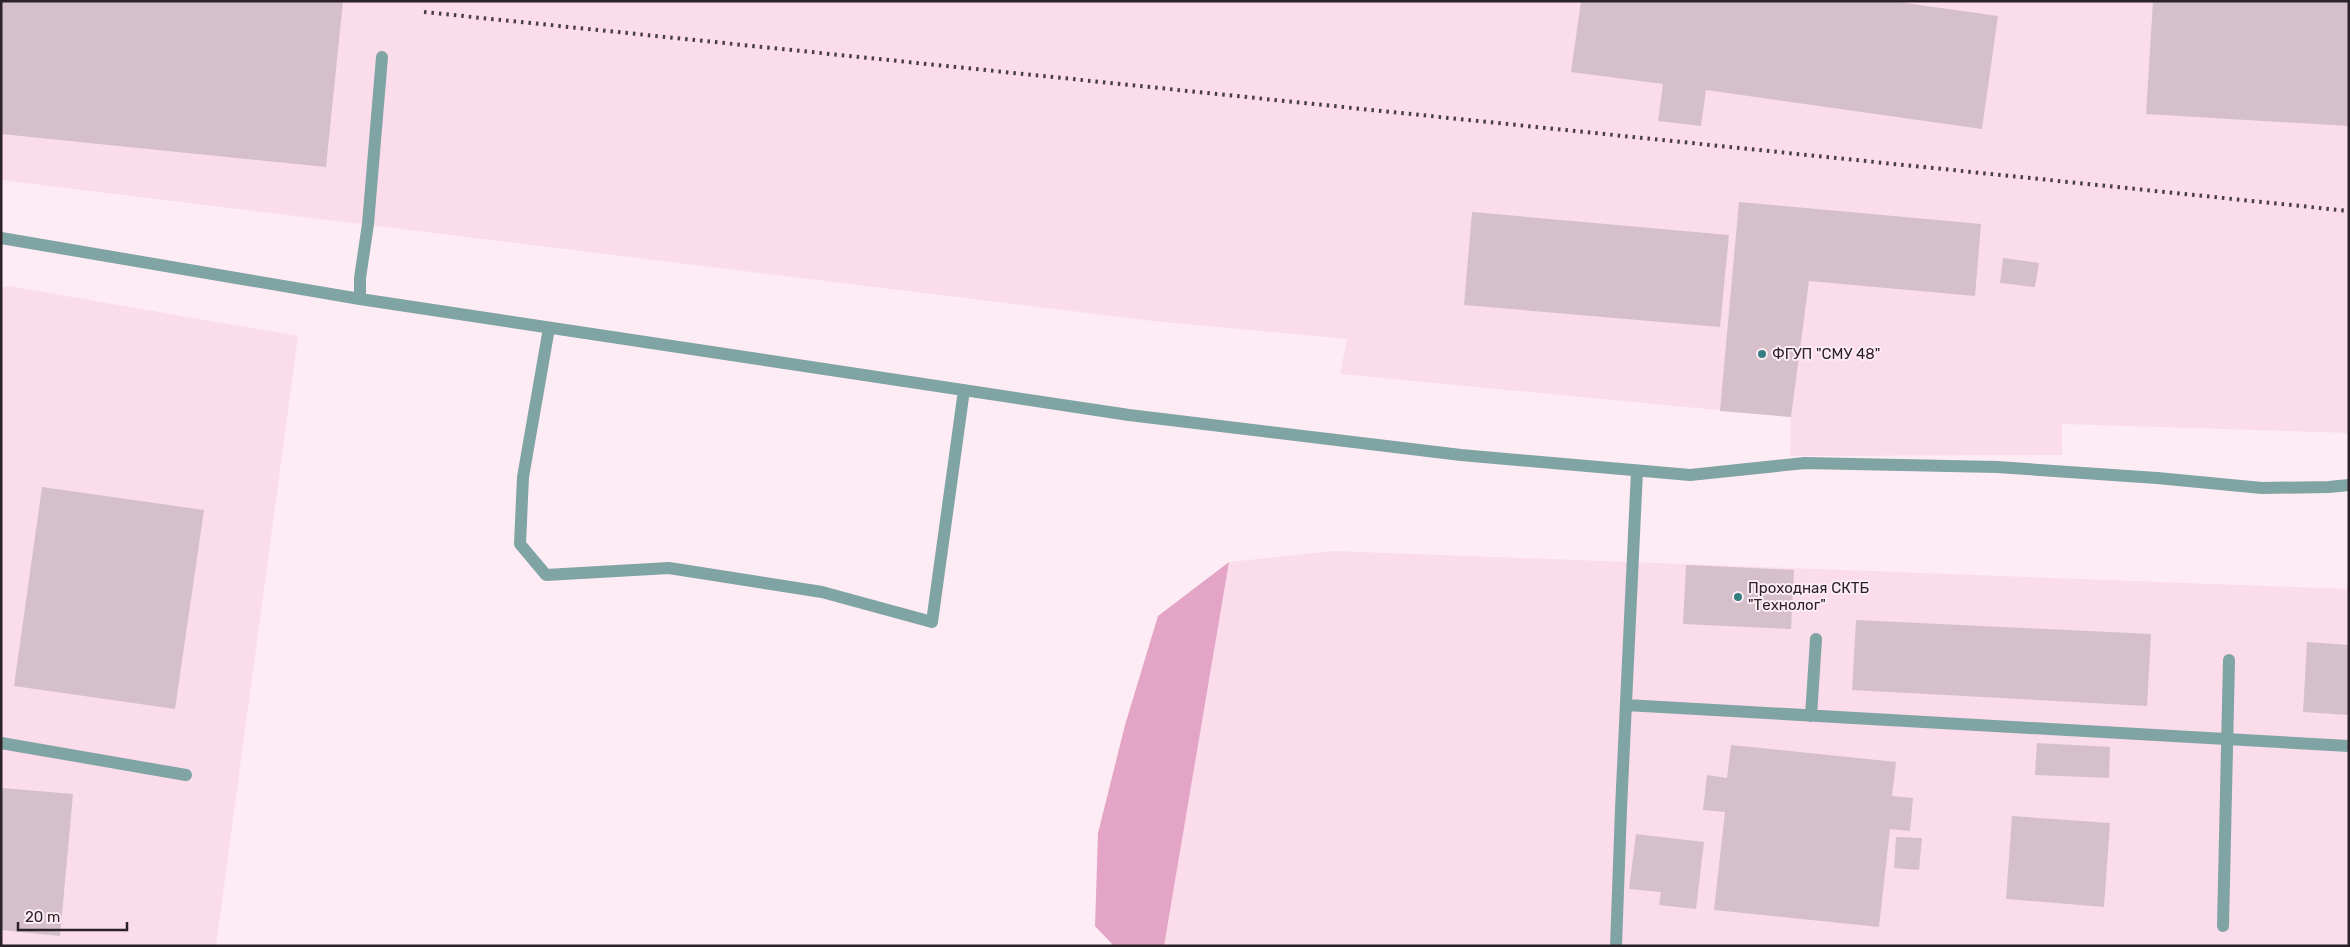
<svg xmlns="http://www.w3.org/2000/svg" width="2350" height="947" font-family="Rubik,sans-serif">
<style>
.built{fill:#fadceb}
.forest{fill:#e3a4c5}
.building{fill:#d5c0ca}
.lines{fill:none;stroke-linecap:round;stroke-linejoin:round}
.minor{stroke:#80a3a3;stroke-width:12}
.rail{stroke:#483e43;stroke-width:4;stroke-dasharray:2.5 5;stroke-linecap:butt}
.poi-dot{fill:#357e80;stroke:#feecf5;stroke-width:2}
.labels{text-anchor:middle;stroke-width:4;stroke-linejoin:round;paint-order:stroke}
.poi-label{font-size:15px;fill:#2b2327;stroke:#feecf5;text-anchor:start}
</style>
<rect width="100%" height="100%" fill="#feecf5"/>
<!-- built -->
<path class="built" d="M1 1H2349V433L2062 424V455L1790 456 1791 417 1340 374 1347 339 1153 321 1 180Z
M8 286 298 336 216 946H1V288Z
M1334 551 2349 589V946H1164L1229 562Z"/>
<!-- forest -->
<path class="forest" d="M1229 562 1164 946H1114L1095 926 1098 833 1125 725 1158 616Z"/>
<!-- building -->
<path class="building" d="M1 1H343L326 167 1 134Z
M1581 1H1891L1998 16 1982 129 1706 90 1701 126 1658 121 1663 84 1571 72Z
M2153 1H2349V126L2146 114Z
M1739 202 1981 224 1975 296 1809 281 1791 417 1720 411Z
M1472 212 1729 235 1720 327 1464 305Z
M2003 258 2039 263 2035 287 2000 283Z
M42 487 204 510 175 709 14 686Z
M1686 565 1794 570 1791 629 1683 624Z
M1856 620 2151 634 2147 706 1852 690Z
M2307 642 2349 645V715L2303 712Z
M2037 743 2110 747 2109 778 2035 775Z
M1731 745 1896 762 1892 796 1913 798 1910 831 1890 829 1879 927 1714 910 1725 812 1703 810 1707 775 1727 778Z
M2 788 73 794 60 936 1 930Z
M2012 816 2110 823 2104 907 2006 899Z
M1636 834 1704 842 1696 909 1659 905 1661 892 1629 889Z
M1896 837 1922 838 1919 870 1894 868Z"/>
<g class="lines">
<!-- minor -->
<path class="minor" d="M1 238 360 299 1129 415 1461 455 1690 475 1805 463 1997 467 2157 478 2262 488 2329 487 2349 485
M360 299V278L368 224 382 57
M549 328 523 477 520 544 546 575 669 568 822 592 932 622 964 390
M1626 705 2349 746
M1811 716 1816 639
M1 743 186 775
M2223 926 2229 660
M1616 946 1621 809 1637 471"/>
<!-- rail -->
<path class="rail" d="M424 12 2349 211"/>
</g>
<!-- markers -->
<g class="poi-dot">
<circle cx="1762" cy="354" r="5"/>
<circle cx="1738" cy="597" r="5"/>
</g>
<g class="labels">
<!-- poi labels -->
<g class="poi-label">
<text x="1772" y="359">ФГУП "СМУ 48"</text>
<text x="1748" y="593">Проходная СКТБ<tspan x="1748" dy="17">"Технолог"</tspan></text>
</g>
</g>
<!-- border -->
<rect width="2350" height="947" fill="none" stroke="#2b2327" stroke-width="5"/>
<!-- scale -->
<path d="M18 922v8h109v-8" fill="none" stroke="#2b2327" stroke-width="2.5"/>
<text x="25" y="922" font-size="15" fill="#2b2327" stroke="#feecf5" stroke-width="4" paint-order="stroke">20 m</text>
</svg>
